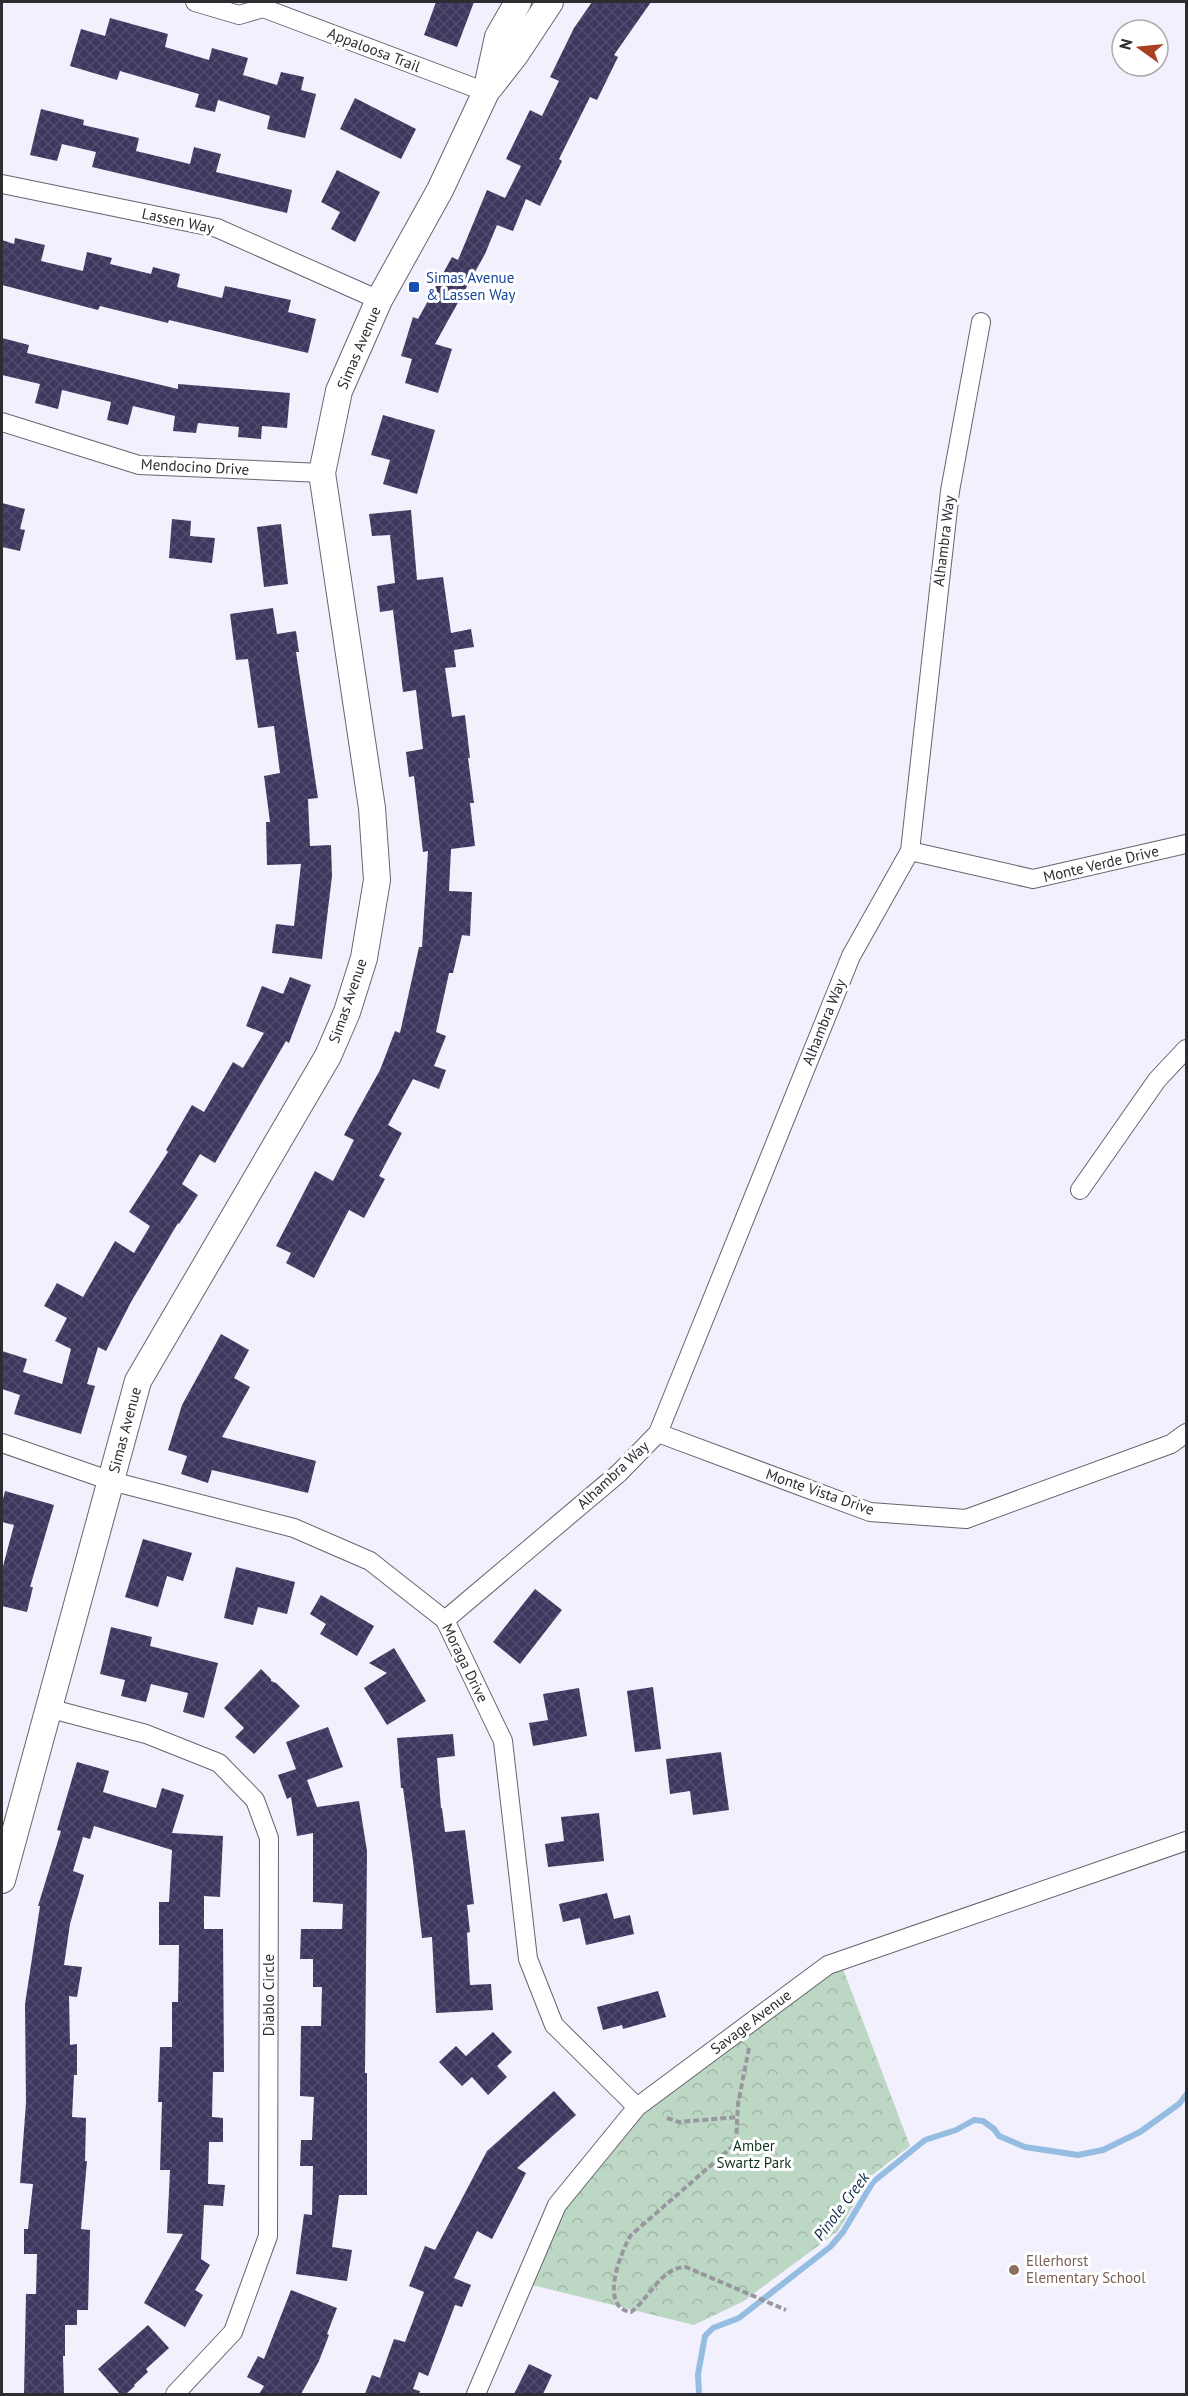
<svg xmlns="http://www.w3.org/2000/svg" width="1188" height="2396" font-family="'PT Sans',sans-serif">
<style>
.forest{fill:url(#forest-crowns)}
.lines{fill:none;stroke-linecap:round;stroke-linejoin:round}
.stream{stroke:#95bde2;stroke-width:6}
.building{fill:url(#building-cross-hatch)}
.street-casing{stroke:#66656f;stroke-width:20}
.secondary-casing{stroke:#66656f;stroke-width:28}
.path{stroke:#9897a0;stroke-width:4;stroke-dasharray:6 3;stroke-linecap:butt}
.street{stroke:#fff;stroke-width:18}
.secondary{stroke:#fff;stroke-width:26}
.transit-dot{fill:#1a4fb4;stroke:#fff;stroke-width:2}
.education-dot{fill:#8d6e63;stroke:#fff;stroke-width:2}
.labels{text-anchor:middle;stroke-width:6;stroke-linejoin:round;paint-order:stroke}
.street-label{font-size:15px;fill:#2d2c31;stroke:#fff}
.transit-label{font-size:15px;fill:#164399;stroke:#fff;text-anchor:start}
.park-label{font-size:15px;fill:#0e331c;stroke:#fff}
.education-label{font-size:15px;fill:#785e54;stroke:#fff;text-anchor:start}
.water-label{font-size:16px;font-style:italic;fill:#0c2c45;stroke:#fff}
</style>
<defs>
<pattern id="forest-crowns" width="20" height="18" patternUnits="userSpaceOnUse" patternTransform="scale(1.5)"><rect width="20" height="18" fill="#bcd7c3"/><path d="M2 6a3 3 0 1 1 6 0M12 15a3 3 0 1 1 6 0" fill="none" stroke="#a2b9a8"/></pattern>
<pattern id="building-cross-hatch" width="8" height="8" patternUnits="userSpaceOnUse" patternTransform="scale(1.5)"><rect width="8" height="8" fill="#40375f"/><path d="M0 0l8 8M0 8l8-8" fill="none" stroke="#534c6e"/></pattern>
</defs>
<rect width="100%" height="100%" fill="#f2f0fc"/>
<!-- forest -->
<path class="forest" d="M842 1966 910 2146 871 2176 838 2231 744 2301 694 2325 524 2283 560 2214 595 2163 715 2038 738 2020 776 1994Z"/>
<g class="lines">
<!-- stream -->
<path class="stream" d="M699 2394 698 2374 705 2336 713 2328 739 2318 830 2247 843 2232 873 2182 925 2140 956 2130 974 2120 983 2121 994 2129 999 2136 1025 2147 1078 2155 1103 2150 1140 2132 1179 2104 1186 2095"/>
</g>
<!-- building -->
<path class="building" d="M436 2H474L457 47 424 35Z
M592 2H651L614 55 618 57 597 100 590 97 559 159 562 161 540 206 526 199 513 231 497 225 485 254 435 344 452 349 438 393 405 383 412 359 401 356 413 317 418 319 452 257 458 260 487 190 505 198 521 166 506 159 530 110 542 116 559 81 550 77 574 28Z
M110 18 168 34 165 47 209 60 212 48 248 58 243 75 277 85 281 72 304 77 301 90 316 94 305 138 267 129 270 116 218 100 215 112 195 107 199 94 120 71 117 80 70 66 81 29 105 36Z
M355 98 416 129 401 159 340 129Z
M41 109 84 120 83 125 139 138 136 151 190 164 194 147 221 154 216 172 292 190 287 213 92 167 96 152 62 144 57 161 30 155Z
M337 170 380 192 355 242 331 229 340 212 321 202Z
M15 238 45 245 41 261 83 271 87 252 112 258 110 264 151 274 153 267 180 274 177 287 222 298 225 286 291 300 288 312 316 319 308 353 169 320 168 323 100 306 98 310 2 285V240L14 244Z
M2 338 29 345 27 353 178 389V384L290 393 287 428 262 426 261 439 238 437 239 427 198 423 196 433 173 431 175 416 133 406 128 425 107 420 111 402 62 390 58 409 35 403 40 384 2 375Z
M383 415 435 430 417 494 383 484 390 460 371 455Z
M2 503 25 509 20 529 25 530 20 551 2 547Z
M411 510 417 580 443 577 451 633 471 629 474 647 454 650 456 667 445 668 452 717 465 715 470 758H468L474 803H470L475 846 451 849 449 891 472 892 470 936 462 935 453 973H449L436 1032 446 1036 434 1066 446 1070 439 1089 413 1079 388 1125 402 1133 379 1176 385 1179 364 1218 349 1210 314 1278 286 1263 291 1253 276 1246 315 1171 333 1181 354 1140 344 1135 380 1070 395 1031 400 1033 419 947H422L428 851 423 852 414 776 409 777 406 752 423 749 416 690 403 692 393 610 380 612 377 586 395 583 390 535 372 536 369 514Z
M172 519 191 521 190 536 215 538 212 563 169 558Z
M281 524 288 584 264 587 257 527Z
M273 608 277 634 296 631 299 652H296L318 798 308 799 310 846 331 845 332 876 322 959 272 953 276 924 294 926 301 864 267 865 266 822H270L264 776 280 773 274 726 258 728 248 659 236 660 230 614Z
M290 977 311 985 289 1043 286 1041 215 1163 200 1154 182 1184 198 1195 179 1224 178 1223 131 1302 106 1351 98 1347 87 1384 95 1386 81 1434 14 1414 20 1395 2 1389V1351L27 1359 23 1372 62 1384 71 1349 55 1341 67 1318 44 1306 57 1283 83 1297 115 1241 134 1253 150 1226 129 1212 168 1152 166 1150 192 1105 204 1112 233 1062 243 1068 264 1033 246 1026 262 986 283 994Z
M221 1334 249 1350 234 1378 250 1387 222 1437 316 1461 308 1493 212 1470 208 1483 181 1474 187 1456 168 1450 182 1405Z
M5 1491 54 1505 30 1587H33L27 1612 2 1606V1570L14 1525 2 1522V1503Z
M143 1539 192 1553 183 1581 167 1576 158 1607 125 1597Z
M236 1567 295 1582 287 1614 258 1607 253 1625 224 1618Z
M535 1589 562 1610 520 1664 493 1642Z
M321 1595 374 1626 357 1656 320 1634 326 1624 310 1614Z
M111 1627 152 1637 150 1646 218 1663 204 1718 183 1712 188 1693 151 1684 146 1702 121 1696 125 1680 100 1674Z
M394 1648 426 1701 387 1725 364 1688 387 1673 369 1663Z
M261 1669 271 1679V1681L276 1683 300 1706 254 1754 235 1737 244 1728 224 1708Z
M653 1687 661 1749 635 1752 627 1691Z
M579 1688 587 1736 533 1746 529 1723 548 1720 543 1694Z
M328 1727 343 1767 307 1780 317 1807 359 1801 367 1851 365 2073H367V2195H339L332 2247 352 2250 347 2281 296 2274 304 2214 312 2215 313 2166H300L301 2140H312L314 2097 300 2096 301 2026H321L322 1987H313V1959H300L301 1929H342L343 1904 313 1902V1833L297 1836 291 1797 287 1799 278 1775 296 1769 286 1742Z
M453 1734 455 1756 437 1758 441 1808H442L445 1832 465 1830 474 1904 467 1905 470 1932 467 1933 470 1985 491 1984 493 2010 436 2013 432 1937 422 1938 413 1861 403 1788H401L397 1738Z
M721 1752 729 1810 693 1815 690 1791 670 1794 666 1759Z
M77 1762 109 1771 103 1792 156 1808 162 1788 184 1795 172 1833 223 1836 220 1897 204 1896V1929H223L224 2072H213L212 2117 223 2118V2142H209L208 2184 225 2185 223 2206 204 2205 201 2259 210 2265 195 2290 203 2295 185 2327 144 2303 183 2234 167 2233 170 2170H160L162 2102H158L160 2047H172V2002H178L179 1945H159V1902H169L172 1850 94 1826 90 1839 83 1837 73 1871 84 1875 70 1924 64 1965 82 1967 77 1997 69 1996 70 2045 77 2044V2075H74L72 2117 86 2118 85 2161H87L81 2229 90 2230 88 2310H77V2325H65V2356H63L64 2394H24L26 2294H36L37 2254H24V2229H28L33 2184 20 2183 26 2103 25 2004 40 1906H38L61 1831 57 1830Z
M599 1813 604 1861 548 1867 545 1844 564 1841 561 1817Z
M607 1893 614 1919 630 1915 634 1934 586 1945 580 1918 563 1922 559 1904Z
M658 1991 666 2017 623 2029 622 2025 603 2030 597 2007Z
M493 2032 512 2052 497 2066 507 2077 488 2095 472 2077 462 2086 439 2062 456 2046 466 2056Z
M554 2091 576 2115 517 2168 526 2173 492 2239 477 2231 454 2278 471 2285 462 2307 455 2305 428 2376 419 2372 413 2389 420 2391 419 2394H365L372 2375 380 2378 394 2339 405 2342 424 2292 409 2286 425 2246 435 2250 487 2151Z
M291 2290 337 2308 327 2334 329 2335 319 2361 301 2394H259L264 2386 247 2377 258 2356 264 2359Z
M148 2325 169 2348 146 2369 148 2372 134 2385 135 2386 126 2394H120L98 2369Z
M529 2364 552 2375 543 2394H514Z"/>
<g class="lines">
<defs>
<path id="street" d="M195 2 239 15 263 8
M258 2 263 8 486 92
M2 184 217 228 379 300
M2 422 139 465 322 473
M910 851 1033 879 1186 844
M1080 1190 1157 1080 1186 1049
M658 1433 870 1512 966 1519 1171 1444 1186 1433
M2 1443 111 1481 294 1528 370 1561 445 1620 503 1741 528 1959 554 2025 637 2107
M445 1620 619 1473 658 1433 851 956 910 851 950 491 981 322
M48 1708 146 1734 219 1763 255 1800 269 1838 268 2236 233 2332 175 2394
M476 2394 557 2205 637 2107 828 1965 1186 1841"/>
<path id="secondary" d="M490 87 515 55 550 2
M2 1880 138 1381 328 1056 347 1012 364 958 377 880 372 808 322 473 339 391 379 300 440 190 486 92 498 37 518 2"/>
</defs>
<!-- street casing -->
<use href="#street" class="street-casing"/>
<!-- secondary casing -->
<use href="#secondary" class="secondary-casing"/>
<!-- path -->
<path class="path" d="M749 2048 738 2104 736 2141 732 2147 631 2235C621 2251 598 2308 631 2312 649 2299 661 2267 686 2267L786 2310
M667 2118 679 2122 737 2117"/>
<!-- street -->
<use href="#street" class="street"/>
<!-- secondary -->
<use href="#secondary" class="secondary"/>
</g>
<!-- markers -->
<rect class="transit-dot" x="408" y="281" width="12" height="12" rx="3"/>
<circle class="education-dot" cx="1014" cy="2270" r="6"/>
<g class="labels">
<!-- street labels -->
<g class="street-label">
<text transform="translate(374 50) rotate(21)" y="5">Appaloosa Trail</text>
<text transform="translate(178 221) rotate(12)" y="5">Lassen Way</text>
<text transform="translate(359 348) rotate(-67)" y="5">Simas Avenue</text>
<text transform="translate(195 467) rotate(3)" y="5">Mendocino Drive</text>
<text transform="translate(944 541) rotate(-83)" y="5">Alhambra Way</text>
<text transform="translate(1101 864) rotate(-13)" y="5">Monte Verde Drive</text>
<text transform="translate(348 1001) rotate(-71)" y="5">Simas Avenue</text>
<text transform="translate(824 1022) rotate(-68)" y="5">Alhambra Way</text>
<text transform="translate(125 1430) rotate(-75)" y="5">Simas Avenue</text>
<text transform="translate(613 1475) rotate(-43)" y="5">Alhambra Way</text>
<text transform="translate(820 1492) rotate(19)" y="5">Monte Vista Drive</text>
<text transform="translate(465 1663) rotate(64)" y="5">Moraga Drive</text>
<text transform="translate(269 1995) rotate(-90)" y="5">Diablo Circle</text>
<text transform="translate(751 2022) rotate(-37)" y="5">Savage Avenue</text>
</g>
<!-- transit labels -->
<g class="transit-label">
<text x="426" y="283">Simas Avenue<tspan x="426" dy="17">&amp; Lassen Way</tspan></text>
</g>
<!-- park labels -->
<g class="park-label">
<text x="754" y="2151">Amber<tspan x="754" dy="17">Swartz Park</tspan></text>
</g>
<!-- education labels -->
<g class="education-label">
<text x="1026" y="2266">Ellerhorst<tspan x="1026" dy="17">Elementary School</tspan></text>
</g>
<!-- water labels -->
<g class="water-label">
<text transform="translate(841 2206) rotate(-53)" y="6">Pinole Creek</text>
</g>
</g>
<!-- border -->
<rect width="1188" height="2396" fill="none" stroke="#2d2c31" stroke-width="6"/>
<!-- north arrow -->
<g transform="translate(1140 48) rotate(285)"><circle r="28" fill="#ffffff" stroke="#ababad" stroke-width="1.5"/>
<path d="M0-4.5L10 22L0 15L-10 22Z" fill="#a84021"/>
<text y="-9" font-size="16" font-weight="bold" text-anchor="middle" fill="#2d2c31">N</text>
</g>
</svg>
